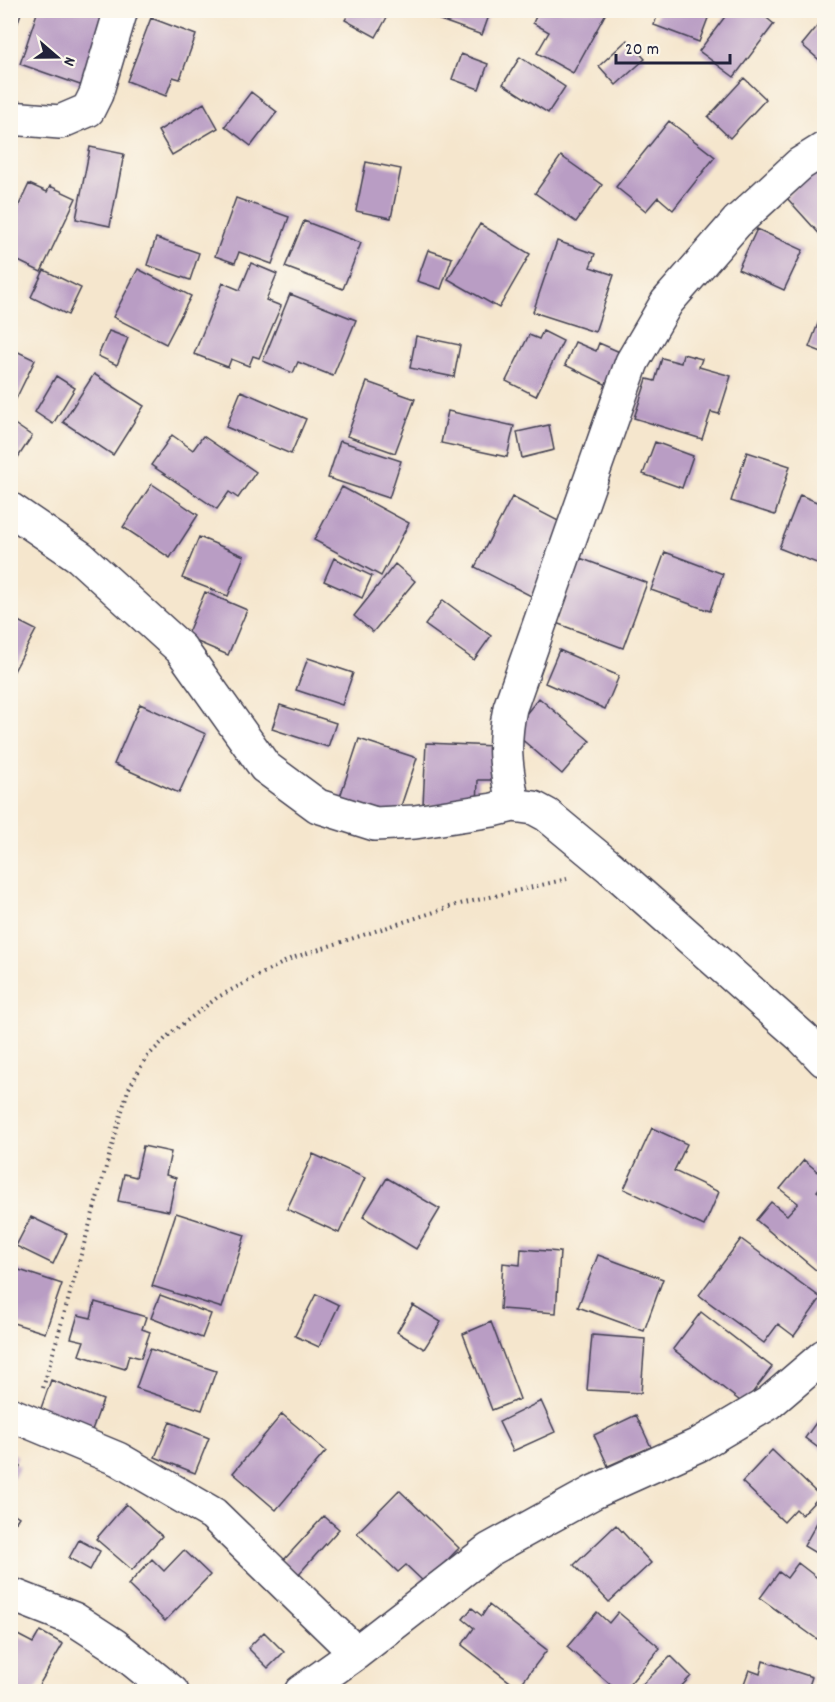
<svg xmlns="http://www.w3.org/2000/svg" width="835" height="1702" font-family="Dekko,sans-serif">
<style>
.building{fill:#b99dc4}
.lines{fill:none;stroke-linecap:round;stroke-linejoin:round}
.minor-casing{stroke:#423f51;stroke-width:36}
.path{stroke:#423f51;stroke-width:4;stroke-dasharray:1.5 4.5;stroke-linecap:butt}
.minor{stroke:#fff;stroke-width:33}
</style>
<rect width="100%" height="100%" fill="#fbf7ec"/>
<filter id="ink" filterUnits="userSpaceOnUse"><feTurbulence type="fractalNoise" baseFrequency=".0167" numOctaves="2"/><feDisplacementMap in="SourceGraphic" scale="12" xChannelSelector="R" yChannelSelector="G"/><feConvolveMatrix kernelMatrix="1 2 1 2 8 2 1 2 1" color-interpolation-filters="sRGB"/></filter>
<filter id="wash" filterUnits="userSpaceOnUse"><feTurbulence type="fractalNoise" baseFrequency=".008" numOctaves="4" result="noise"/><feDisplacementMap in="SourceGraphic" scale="24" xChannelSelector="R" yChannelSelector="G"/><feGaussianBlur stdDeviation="1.35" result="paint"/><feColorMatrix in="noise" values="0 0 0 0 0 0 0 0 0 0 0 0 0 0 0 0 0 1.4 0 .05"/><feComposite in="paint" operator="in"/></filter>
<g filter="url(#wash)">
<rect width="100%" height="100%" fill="#f5e6cd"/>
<g id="blocks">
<!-- building -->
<path class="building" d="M10 10H22L11 43 10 42Z
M38 10H109L83 86 20 64Z
M351 10H391L376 37 345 20Z
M412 10H491L482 35Z
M539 10 607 11 573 73 537 53 549 32 533 23Z
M659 10H711L699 42 654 25Z
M730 10H757L774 24 734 77 699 51Z
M151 18 196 35 180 79 173 77 166 96 127 81Z
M824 18V64L802 45Z
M627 40 645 59 616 85 599 66Z
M461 54 488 64 479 89 452 79Z
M520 57 565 87 548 113 503 84Z
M744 78 766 99 730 138 708 117Z
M251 92 277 112 251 146 225 126Z
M204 103 218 128 172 155 158 131Z
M669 121 715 157 673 210 658 197 646 211 616 187Z
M90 147 124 154 110 226 76 219Z
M561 156 602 185 576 222 535 193Z
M824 160V239L786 197Z
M366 162 401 169 391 218 356 211Z
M29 184 47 192 50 186 76 198 41 272 10 257V224Z
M236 198 289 217 272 264 239 252 235 263 215 256Z
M304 221 361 243 343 289 285 267Z
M480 224 530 254 499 308 448 279Z
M757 229 803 250 784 290 738 269Z
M156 238 199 253 190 280 147 265Z
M557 241 595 254 590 267 614 275 595 332 533 312Z
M428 250 452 258 441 289 417 281Z
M251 263 277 274 266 300 281 306 259 358 253 356 249 366 231 359 228 367 194 354 223 283 240 290Z
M138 269 191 296 166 344 113 317Z
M44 270 81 288 68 315 31 297Z
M290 294 356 320 333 376 298 362 293 373 263 361Z
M824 308V353L809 347Z
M109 331 128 338 117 365 98 356Z
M543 331 563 341 536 396 506 381 529 335 539 339Z
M416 336 460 345 454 377 410 368Z
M575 342 596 351 599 343 622 353 607 385 565 365Z
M10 348 35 360 14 403 10 402Z
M683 354 702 359 699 367 731 376 719 414 711 412 702 439 634 418 647 379 655 381 662 358 681 363Z
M94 374 144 406 113 455 63 422Z
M56 376 75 388 53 424 35 412Z
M367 382 415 399 395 453 347 436Z
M241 391 306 419 291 454 226 427Z
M448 411 514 426 507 457 441 443Z
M10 421 32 436 13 465 10 463Z
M549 425 554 450 522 458 517 432Z
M172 435 193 450 203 436 256 472 238 498 229 492 217 509 151 465Z
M340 441 401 461 389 498 328 478Z
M655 442 693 456 682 488 643 474Z
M747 452 790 466 775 515 731 501Z
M152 484 198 515 170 558 123 527Z
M342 487 409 523 381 576 314 540Z
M800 495 824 505V566L779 548Z
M512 497 568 526 531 596 475 567Z
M199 537 244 556 228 596 182 578Z
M665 552 723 574 710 611 651 590Z
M334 558 372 576 362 598 324 581Z
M580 558 647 583 623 648 556 623Z
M395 564 415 581 373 632 354 616Z
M205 592 247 610 228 655 186 637Z
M443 600 491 636 474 660 425 625Z
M16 620 36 630 14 671 10 669V631Z
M559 650 619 676 605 709 545 683Z
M308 658 353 673 342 705 296 690Z
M539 698 590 741 562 774 512 731Z
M140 704 206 734 179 793 114 764Z
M280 705 336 723 328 747 272 729Z
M359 739 417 758 397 818 339 800Z
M426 743 494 746 493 780H478L477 807 423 805Z
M652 1128 687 1144 674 1171 719 1192 704 1226 624 1189Z
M143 1146 171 1152 166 1175 176 1178 169 1211 118 1201 124 1174 136 1177Z
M313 1154 365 1178 339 1233 287 1209Z
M804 1160 824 1177V1182L817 1191 824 1196 823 1276 756 1220 771 1202 787 1215 798 1203 780 1189Z
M387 1178 440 1209 416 1249 363 1217Z
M176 1213 245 1235 222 1308 152 1286Z
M31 1217 67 1234 53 1264 16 1246Z
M741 1239 821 1298 794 1336 778 1324 764 1343 699 1295Z
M521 1249 560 1252 556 1313 500 1309 503 1263 520 1265Z
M598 1255 663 1279 644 1331 578 1307Z
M10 1267 62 1284 45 1333 10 1322Z
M316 1294 339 1305 319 1347 295 1336Z
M160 1295 211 1314 202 1338 151 1318Z
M95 1302 146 1317 142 1329 150 1332 141 1358 129 1355 125 1369 79 1355 84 1341 71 1338 78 1315 91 1318Z
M413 1305 441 1322 424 1349 397 1332Z
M701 1312 772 1367 744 1404 673 1349Z
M491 1322 520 1399 492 1410 463 1334Z
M592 1335 645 1339 641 1393 587 1390Z
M150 1349 216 1371 202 1410 136 1388Z
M51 1380 103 1400 92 1430 40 1411Z
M541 1401 555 1432 513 1451 499 1422Z
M282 1414 326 1451 276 1510 233 1473Z
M636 1415 651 1447 608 1466 594 1435Z
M820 1417 824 1420V1452L805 1438Z
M170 1422 209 1438 195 1473 155 1457Z
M772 1450 820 1496 802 1515 796 1509 784 1522 742 1482Z
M10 1452 18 1456 14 1464 20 1466 14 1478 10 1477Z
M399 1490 459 1548 425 1583 406 1565 398 1572 357 1533Z
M126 1504 162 1536 132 1570 96 1539Z
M824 1510V1558L804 1546Z
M10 1511 19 1517 10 1530Z
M324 1516 339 1529 297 1576 282 1562Z
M616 1525 651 1563 609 1602 574 1565Z
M79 1540 100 1551 90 1570 69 1558Z
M184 1550 210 1575 165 1621 128 1585 152 1559 164 1571Z
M798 1563 824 1583V1629L817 1639 760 1598 779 1572 787 1578Z
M489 1605 547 1650 518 1688 462 1645 474 1628 463 1619 472 1608 482 1616Z
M597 1612 609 1623 618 1612 660 1648 623 1692H619L567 1647Z
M10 1631 33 1643 40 1631 63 1644 35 1692H10Z
M264 1632 284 1652 268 1668 248 1648Z
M671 1656 691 1676 676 1692H635Z
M763 1661 812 1677 807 1692H741L749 1670 760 1674Z"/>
</g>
</g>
<g filter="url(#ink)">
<use href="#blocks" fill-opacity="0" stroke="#423f51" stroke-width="1.5"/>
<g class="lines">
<defs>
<path id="minor" d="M10 118 60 122 88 110 96 94 121 10
M10 509 80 557 181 649 265 767 318 806 375 824 415 822 493 810 513 805 534 808 547 815 611 868 802 1037 824 1060
M513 805C506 766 502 747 510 708L632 362 667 302 737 222 800 164 824 149
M10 1414 118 1459 213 1514 356 1653
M10 1594 74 1619 114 1645 172 1692
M301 1692 356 1653 489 1550 594 1492 698 1445 769 1403 824 1356"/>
</defs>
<!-- minor casing -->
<use href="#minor" class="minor-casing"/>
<!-- path -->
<path class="path" d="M43 1388 128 1090 146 1058 172 1032 218 997 292 958 456 905 567 879"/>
<!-- minor -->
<use href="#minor" class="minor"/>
</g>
</g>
<!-- margin -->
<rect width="835" height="1702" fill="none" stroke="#fbf7ec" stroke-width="36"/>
<!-- north arrow -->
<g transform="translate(57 57) rotate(110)" stroke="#fbf7ec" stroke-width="4.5" paint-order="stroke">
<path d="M0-4.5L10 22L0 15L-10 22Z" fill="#22223b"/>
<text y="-9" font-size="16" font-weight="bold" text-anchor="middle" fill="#22223b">N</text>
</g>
<!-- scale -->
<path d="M616 54v9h114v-9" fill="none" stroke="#22223b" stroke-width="3"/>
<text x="625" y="54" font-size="18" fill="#22223b" stroke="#fbf7ec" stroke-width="4.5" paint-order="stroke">20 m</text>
</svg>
